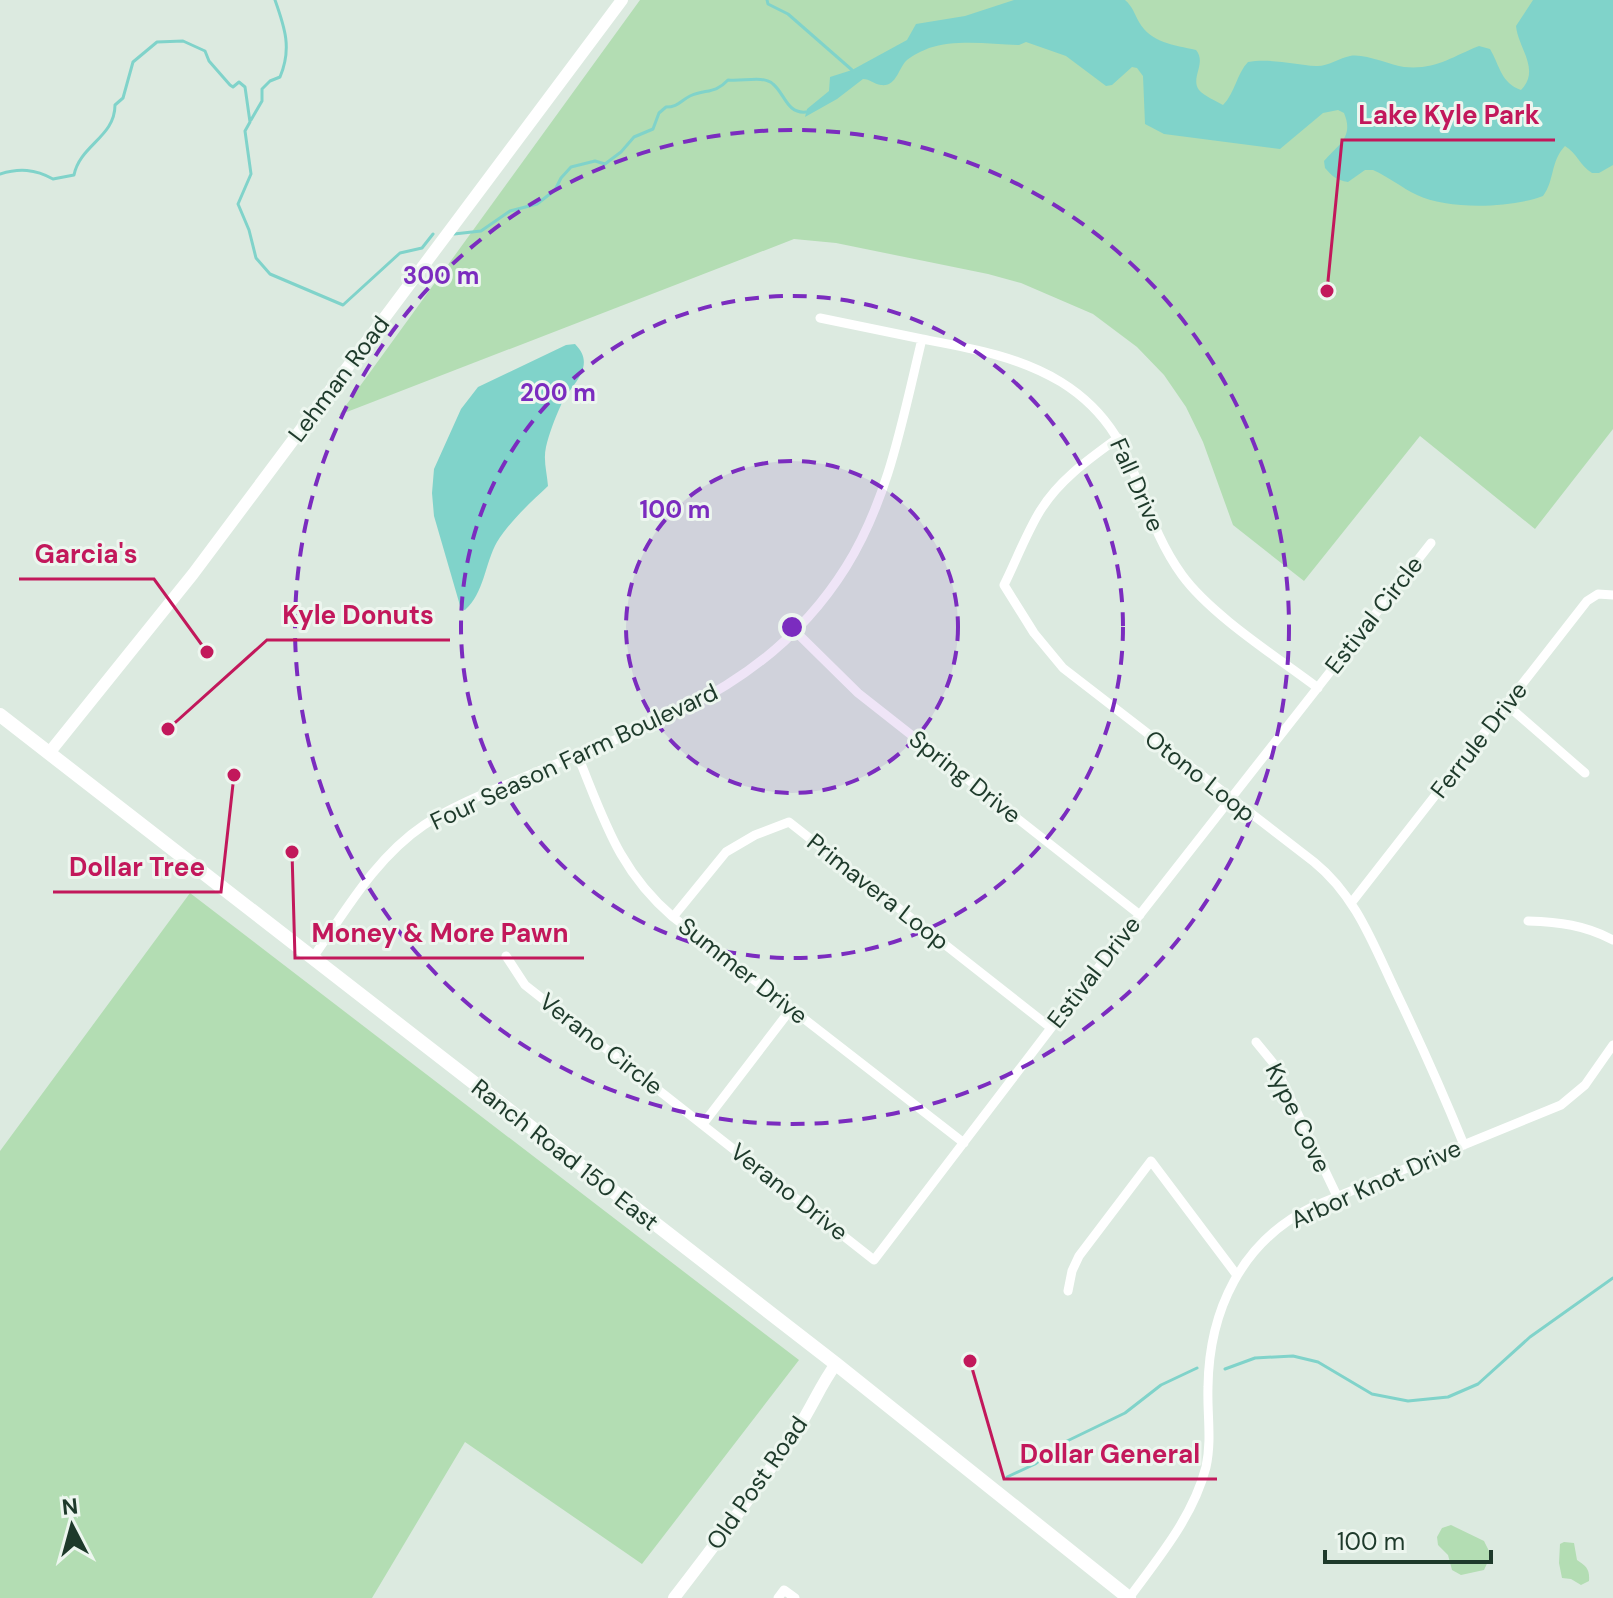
<svg xmlns="http://www.w3.org/2000/svg" width="1613" height="1598" font-family="'DM Sans',sans-serif">
<style>
.green{fill:#b3ddb3}
.water{fill:#80d3ca}
.lines{fill:none;stroke-linecap:round;stroke-linejoin:round}
.stream{stroke:#80d3ca;stroke-width:3}
.minor{stroke:#fff;stroke-width:9}
.tertiary{stroke:#fff;stroke-width:12}
.secondary{stroke:#fff;stroke-width:14}
.ring{fill:none;stroke:#7b2cbf;stroke-width:4;stroke-dasharray:14 10}
.labels{text-anchor:middle;stroke-width:6;stroke-linejoin:round;paint-order:stroke}
.street-label{font-size:24px;fill:#1e3a2b;stroke:#edf6ef}
.centre{fill:#7b2cbf;stroke:#edf6ef;stroke-width:4}
.ring-label{font-size:24px;text-anchor:middle;font-weight:bold;fill:#7b2cbf;stroke:#edf6ef;stroke-width:6;stroke-linejoin:round;paint-order:stroke}
.leader{fill:none;stroke:#c2185b;stroke-width:3}
.callout-dot{fill:#c2185b;stroke:#edf6ef;stroke-width:3}
.callout-label{font-size:26px;text-anchor:middle;font-weight:bold;fill:#c2185b;stroke:#edf6ef;stroke-width:6;stroke-linejoin:round;paint-order:stroke}
</style>
<rect width="100%" height="100%" fill="#dceae0"/>
<!-- green -->
<path class="green" d="M640 0H1613V429L1535 529 1420 436 1304 581 1233 525 1203 442 1186 407 1164 375 1137 347 1093 314 1021 283 988 274 836 243 794 239 339 415Z
M190 893 799 1360 642 1564 465 1442 372 1598H0V1151Z
M1451 1525 1484 1541 1491 1555 1484 1570 1461 1575 1452 1570 1448 1555 1438 1545 1437 1537 1442 1528Z
M1564 1542 1574 1543 1577 1560C1586 1566 1590 1569 1589 1581L1581 1585 1571 1579 1562 1578 1559 1563 1560 1544Z"/>
<!-- water -->
<path class="water" d="M1014 0H1125C1133 7 1134 13 1139 22 1151 43 1174 45 1196 50 1207 63 1190 78 1199 90 1204 96 1216 101 1223 105 1235 93 1237 73 1248 62 1270 58 1295 65 1316 66 1326 67 1340 58 1350 56 1364 53 1390 65 1404 67 1436 70 1451 57 1479 46L1490 49C1500 66 1501 83 1521 90 1541 70 1518 48 1516 26L1533 0H1613V165L1599 173H1592C1580 166 1577 153 1565 146 1550 162 1555 180 1543 196 1512 208 1447 210 1417 195 1402 188 1389 177 1373 170H1365L1348 182C1336 180 1332 176 1325 168L1324 161C1339 144 1354 137 1344 113L1338 110 1323 113 1280 149 1164 134 1145 124 1143 76 1137 68 1132 67 1112 85 1106 86 1066 56 1026 42 1019 45C991 44 956 39 929 48 922 51 913 55 907 60 898 68 897 87 881 85 874 84 870 79 863 79L837 99 805 117 807 109 829 91 830 77 852 70 907 40 916 24 965 16Z
M575 344C598 367 570 385 561 405 555 418 549 434 546 447 543 460 547 473 548 486 530 503 511 520 497 542 485 563 484 594 465 610L461 609 434 516 432 493 434 469 461 409 478 387 566 345Z"/>
<g class="lines">
<!-- stream -->
<path class="stream" d="M767 0 768 4 788 14 852 70
M251 120 262 101V89L270 81 280 77C292 49 285 28 275 0
M0 174C19 168 35 169 53 179L74 175C80 145 115 137 115 105L123 98 133 62 157 42 183 41 205 51 209 61 230 85 233 87 239 82 245 87 250 122 245 131 251 174 238 204 249 230 256 258 270 274 343 305 400 253 422 248 433 234
M454 234 481 231 510 211 537 204 555 190 561 178 571 167 595 161 605 164 621 152 634 137 653 129 659 113 666 107C678 107 680 101 690 96 706 89 715 94 728 80 742 82 763 75 773 84 785 94 787 114 806 112
M1225 1369 1255 1358 1293 1356 1318 1362 1372 1394 1408 1401 1448 1397 1478 1384 1530 1337 1613 1278
M1007 1477 1035 1464 1063 1443 1125 1413 1161 1385 1197 1368"/>
<!-- minor -->
<path class="minor" d="M820 318C854 325 888 332 922 339 970 348 1018 356 1061 382 1143 433 1132 506 1182 575 1211 615 1277 657 1318 688
M1118 438C1089 459 1059 480 1040 511 1026 534 1016 561 1004 585L1034 633 1063 668 1314 862C1356 896 1373 944 1396 992 1420 1042 1443 1093 1464 1145
M796 632 858 693 1140 915
M1507 705 1585 773
M577 754C604 819 618 870 673 917L964 1143
M1352 902 1587 601 1598 594 1613 595
M673 917 726 852 755 835 789 822 1051 1028
M1528 921C1559 922 1585 925 1613 940
M506 956 525 985 874 1260 1051 1028 1431 543
M312 959C345 912 375 858 424 825 454 805 489 792 522 778 649 724 768 692 846 567 889 498 903 417 922 339
M1256 1042 1274 1064 1337 1196
M703 1124 791 1009
M1068 1291 1072 1271 1079 1256 1151 1161 1236 1274
M778 1598 784 1590 795 1598
M1129 1598C1159 1557 1193 1517 1206 1467 1212 1440 1207 1414 1208 1387 1209 1311 1241 1242 1312 1207L1561 1105 1585 1085 1613 1045"/>
<!-- tertiary -->
<path class="tertiary" d="M49 753 193 574 622 0
M674 1598C717 1542 759 1487 798 1428 812 1407 821 1384 836 1364"/>
<!-- secondary -->
<path class="secondary" d="M0 715 836 1364 1129 1598"/>
</g>
<!-- distance rings -->
<circle cx="792" cy="627" r="166" fill="#7b2cbf" fill-opacity=".12"/>
<g class="ring">
<circle cx="792" cy="627" r="166"/>
<circle cx="792" cy="627" r="331"/>
<circle cx="792" cy="627" r="497"/>
</g>
<g class="labels">
<!-- street labels -->
<g class="street-label">
<text transform="translate(339 379) rotate(-53)" y="8">Lehman Road</text>
<text transform="translate(1137 485) rotate(66)" y="8">Fall Drive</text>
<text transform="translate(1374 615) rotate(-52)" y="8">Estival Circle</text>
<text transform="translate(1479 740) rotate(-52)" y="8">Ferrule Drive</text>
<text transform="translate(574 757) rotate(-25)" y="8">Four Season Farm Boulevard</text>
<text transform="translate(1200 776) rotate(38)" y="8">Otono Loop</text>
<text transform="translate(965 777) rotate(38)" y="8">Spring Drive</text>
<text transform="translate(878 892) rotate(38)" y="8">Primavera Loop</text>
<text transform="translate(743 971) rotate(38)" y="8">Summer Drive</text>
<text transform="translate(1094 972) rotate(-52)" y="8">Estival Drive</text>
<text transform="translate(601 1044) rotate(38)" y="8">Verano Circle</text>
<text transform="translate(1298 1118) rotate(64)" y="8">Kype Cove</text>
<text transform="translate(565 1155) rotate(38)" y="8">Ranch Road 150 East</text>
<text transform="translate(1376 1184) rotate(-24)" y="8">Arbor Knot Drive</text>
<text transform="translate(789 1192) rotate(38)" y="8">Verano Drive</text>
<text transform="translate(757 1483) rotate(-55)" y="8">Old Post Road</text>
</g>
</g>
<circle cx="792" cy="627" r="12" class="centre"/>
<g class="ring-label">
<text x="441" y="284">300 m</text>
<text x="558" y="401">200 m</text>
<text x="675" y="518">100 m</text>
</g>
<!-- callouts -->
<path class="leader" d="M1327 291L1342 140H1555M207 652L154 579H19M168 729L267 640H450M234 775L221 892H53M292 852L295 958H584M970 1361L1004 1479H1217"/>
<g class="callout-dot">
<circle cx="1327" cy="291" r="8"/>
<circle cx="207" cy="652" r="8"/>
<circle cx="168" cy="729" r="8"/>
<circle cx="234" cy="775" r="8"/>
<circle cx="292" cy="852" r="8"/>
<circle cx="970" cy="1361" r="8"/>
</g>
<g class="callout-label">
<text x="1449" y="124">Lake Kyle Park</text>
<text x="86" y="563">Garcia's</text>
<text x="358" y="624">Kyle Donuts</text>
<text x="137" y="876">Dollar Tree</text>
<text x="440" y="942">Money &amp; More Pawn</text>
<text x="1110" y="1463">Dollar General</text>
</g>
<!-- north arrow -->
<g transform="translate(72 1526) rotate(354)" stroke="#edf6ef" stroke-width="6" paint-order="stroke">
<path d="M0-6L14 30L0 20L-14 30Z" fill="#1e3a2b"/>
<text y="-12" font-size="22" font-weight="bold" text-anchor="middle" fill="#1e3a2b">N</text>
</g>
<!-- scale -->
<path d="M1325 1550v12h166v-12" fill="none" stroke="#1e3a2b" stroke-width="4"/>
<text x="1337" y="1550" font-size="24" fill="#1e3a2b" stroke="#edf6ef" stroke-width="6" paint-order="stroke">100 m</text>
</svg>
